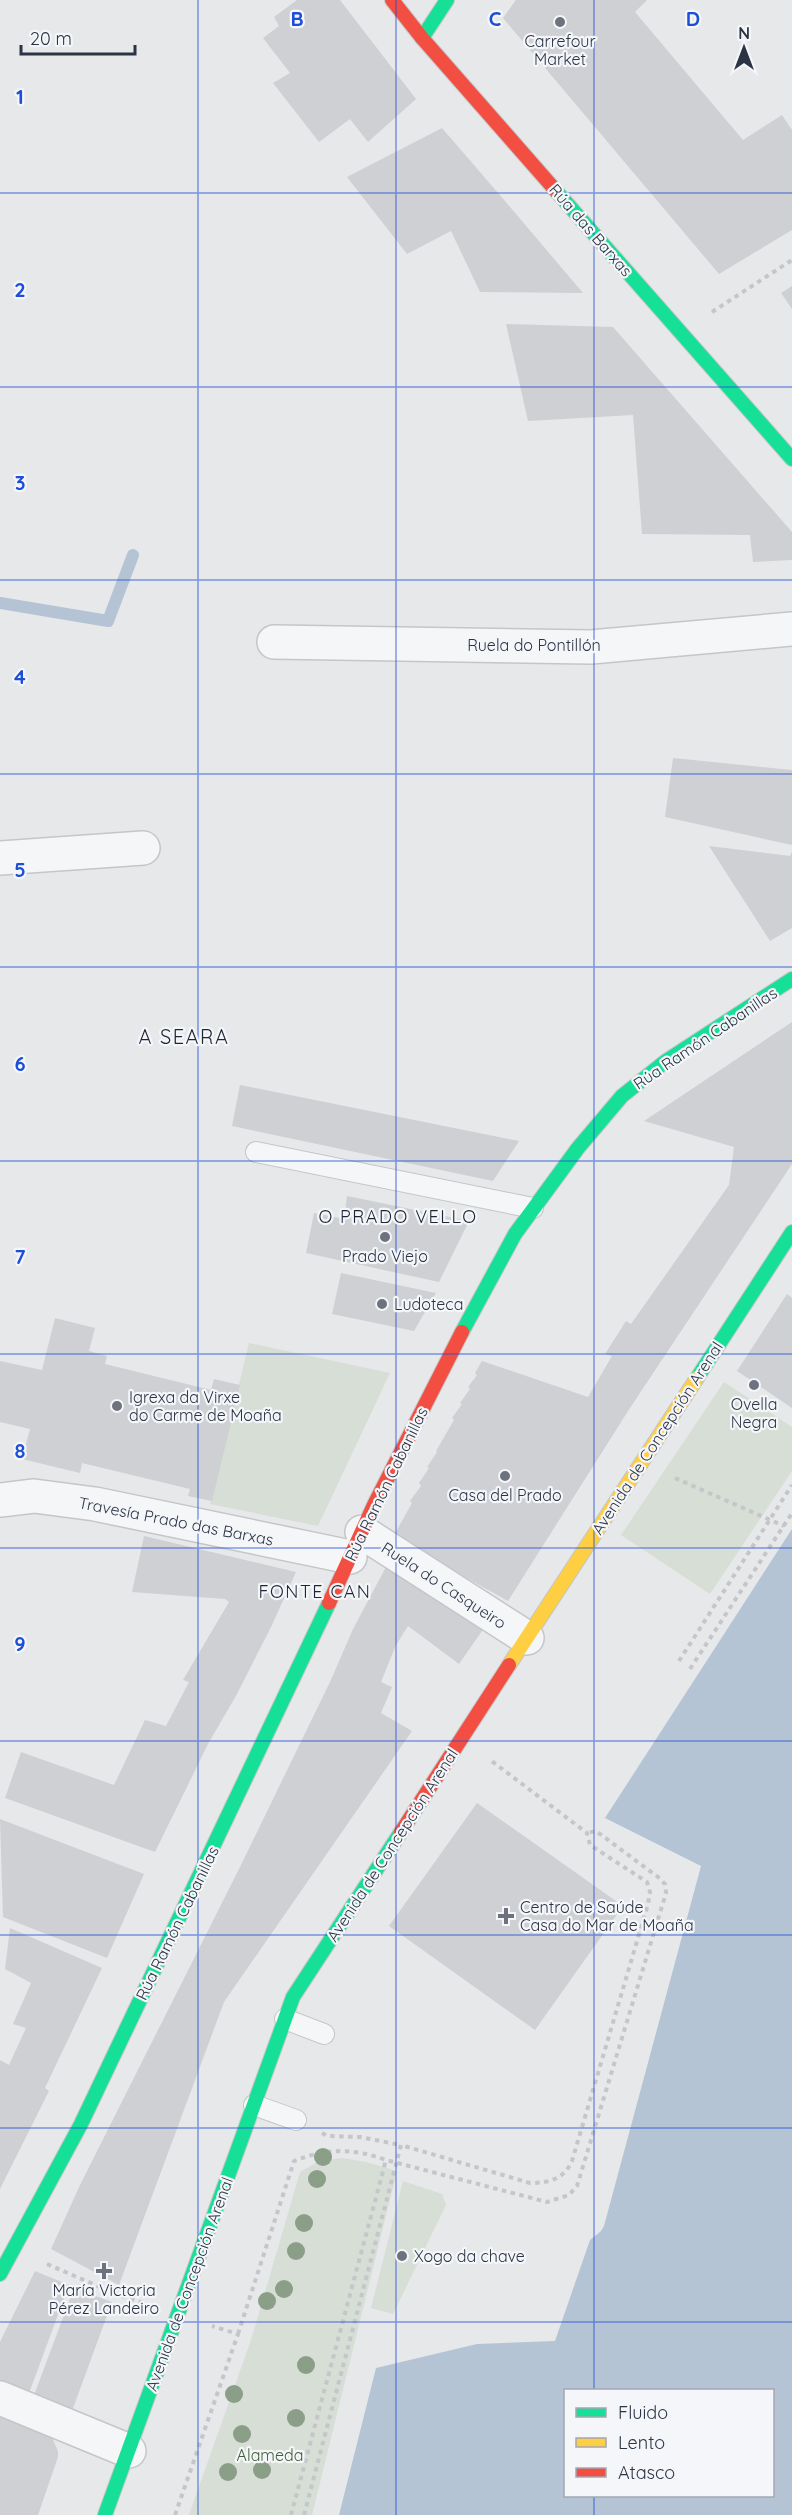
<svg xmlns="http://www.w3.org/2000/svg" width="792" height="2515" font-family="Quicksand,sans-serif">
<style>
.green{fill:#d6ded6}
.water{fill:#b4c4d5;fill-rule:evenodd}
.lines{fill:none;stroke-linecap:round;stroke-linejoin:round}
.stream{stroke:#b4c4d5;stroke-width:12}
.building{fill:#ced0d3}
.lane-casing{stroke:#c4c6c8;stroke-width:22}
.street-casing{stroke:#c4c6c8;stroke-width:36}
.fast-casing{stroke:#c4c6c8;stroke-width:16}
.slow-casing{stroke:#c4c6c8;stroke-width:16}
.jam-casing{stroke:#c4c6c8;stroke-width:16}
.path{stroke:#c5c6ca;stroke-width:4;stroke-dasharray:4.5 4.5;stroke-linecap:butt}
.lane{stroke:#f5f6f7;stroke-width:20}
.street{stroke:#f5f6f7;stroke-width:33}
.fast{stroke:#16e098;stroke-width:14}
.slow{stroke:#ffcf43;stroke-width:14}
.jam{stroke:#f24e42;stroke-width:14}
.tree{fill:#8a9e88}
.grid{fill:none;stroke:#1d4ed8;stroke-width:1.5;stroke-opacity:0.55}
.poi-dot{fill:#6c737f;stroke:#f4f6f9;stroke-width:2}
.labels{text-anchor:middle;stroke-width:4.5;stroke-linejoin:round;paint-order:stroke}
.poi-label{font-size:16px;fill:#2b3445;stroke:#f4f6f9}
.street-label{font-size:16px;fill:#2b3445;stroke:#f4f6f9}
.park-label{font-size:16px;fill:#3f6138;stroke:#f4f6f9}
.neighbourhood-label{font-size:18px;letter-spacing:1.5px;fill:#1d2536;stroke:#f4f6f9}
.quarter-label{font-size:20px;letter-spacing:1.5px;fill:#1d2536;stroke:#f4f6f9}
.grid-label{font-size:20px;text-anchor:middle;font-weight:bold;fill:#1d4ed8;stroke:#f4f6f9;stroke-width:4.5;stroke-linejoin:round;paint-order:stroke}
</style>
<rect width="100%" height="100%" fill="#e6e8ea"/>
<!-- green -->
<path class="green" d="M249 1343 390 1373 318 1526 210 1504Z
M724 1382 792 1427V1471L710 1594 621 1535Z
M343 2158 366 2162 397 2171 312 2515H189L252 2337 300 2172 321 2160Z
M403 2181 442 2194 446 2205 393 2314 371 2308Z"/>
<!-- water -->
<path class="water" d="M792 1529V2515H339L376 2368 477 2344 555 2341 590 2240 601 2231 604 2226 701 1866 605 1818ZM566 2390H772V2496H566Z"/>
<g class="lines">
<!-- stream -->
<path class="stream" d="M0 603 108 621 133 555"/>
</g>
<!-- building -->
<path class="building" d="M297 0H340L416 99 368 142 350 119 319 142 273 83 290 73 263 38 279 26 274 17Z
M516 0H647L635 12 743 140 782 115 792 130V230L719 274 503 18Z
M442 128 505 201 583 293 480 292 451 231 407 254 347 177Z
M792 286V309L781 293Z
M506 324 613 327 792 532V560L753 562 750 535 642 534 633 415 528 421Z
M673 758 792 770V845L665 817Z
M709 846 790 856 792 852V928L770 941Z
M792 1022V1164L628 1411 508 1601 393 1537 412 1503 410 1501 421 1486 419 1483 429 1468 427 1467 437 1452 436 1451 454 1420 452 1418 462 1404 460 1403 470 1389 468 1387 477 1375 475 1373 482 1361 588 1397 612 1356 605 1354 626 1321 631 1324 729 1185 734 1147 644 1121Z
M240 1085 519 1141 493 1181 232 1126Z
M347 1196 469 1221 439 1282 306 1253 314 1213 344 1219Z
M341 1273 436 1293 414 1331 332 1314Z
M787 1294 792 1298V1408L737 1371Z
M55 1318 95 1328 89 1351 107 1356 105 1364 211 1390 214 1379 240 1385 212 1501 188 1496 190 1489 82 1463 80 1473 22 1459 30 1429 0 1422V1361L42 1370Z
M144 1536 296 1572 272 1625 237 1694 208 1744 155 1852 5 1798 21 1752 114 1785 145 1720 166 1726 189 1682 183 1680 229 1602 225 1599 132 1592Z
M387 1565 484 1628 459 1664 408 1626 396 1645 381 1682 392 1687 381 1713 412 1731 224 2002 119 2285 51 2249 80 2185 240 1867 330 1682 353 1629Z
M477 1803 623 1906 535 2030 389 1926Z
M0 1819 144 1874 107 1958 3 1917Z
M10 1928 102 1968 45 2088 49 2091 0 2189V2060L9 2065 26 2028 13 2024 31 1983 5 1969Z
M35 2271 69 2285 28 2396 0 2387V2342Z
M74 2288 112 2302 72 2411 33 2398Z
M0 2410 48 2429 58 2451V2457L38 2515H0Z"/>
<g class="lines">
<defs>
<path id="lane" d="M256 1152 533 1208
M285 2019 324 2034
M254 2105 296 2120"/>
<path id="street" d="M274 642 591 647 792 629
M0 858 143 848
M0 1500 34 1496 95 1504 350 1557
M362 1532 527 1638
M0 2398 129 2451"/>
<path id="fast" d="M422 38 447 0
M557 192 792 459
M462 1332 515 1234 578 1148 622 1096 666 1061 792 979
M697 1378 792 1232
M0 2274 81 2124 329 1603
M105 2515 293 1997 401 1832"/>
<path id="slow" d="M509 1665 697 1378"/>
<path id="jam" d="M392 0 422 38 557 192
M329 1603 374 1505 462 1332
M401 1832 509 1665"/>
</defs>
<!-- lane casing -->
<use href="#lane" class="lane-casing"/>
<!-- street casing -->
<use href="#street" class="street-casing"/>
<!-- fast casing -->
<use href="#fast" class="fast-casing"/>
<!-- slow casing -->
<use href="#slow" class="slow-casing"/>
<!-- jam casing -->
<use href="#jam" class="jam-casing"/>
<!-- path -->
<path class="path" d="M712 312 792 260
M675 1478 784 1526
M679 1661 792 1485
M690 1669 792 1513
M322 2133 327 2136 360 2137 401 2145
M47 2264 116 2294 143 2303
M238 2334 294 2161C327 2148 353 2148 386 2160L547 2202 569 2195 577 2186 666 1893 665 1884 658 1877 596 1831 587 1833
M175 2515 238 2334 212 2326
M291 2515 386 2160
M304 2515 401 2145 530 2183C549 2183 564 2179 572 2161L648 1904 650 1892 647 1882 590 1845 587 1833 489 1759"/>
<!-- lane -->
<use href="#lane" class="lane"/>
<!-- street -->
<use href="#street" class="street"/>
<!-- fast -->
<use href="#fast" class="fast"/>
<!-- slow -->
<use href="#slow" class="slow"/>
<!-- jam -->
<use href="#jam" class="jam"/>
</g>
<!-- trees -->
<g class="tree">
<circle cx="323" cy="2157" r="9"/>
<circle cx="317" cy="2179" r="9"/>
<circle cx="304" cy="2223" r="9"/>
<circle cx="296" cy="2251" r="9"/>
<circle cx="284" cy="2289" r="9"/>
<circle cx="267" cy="2301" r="9"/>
<circle cx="306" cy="2365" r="9"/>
<circle cx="234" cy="2394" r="9"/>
<circle cx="296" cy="2418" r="9"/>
<circle cx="242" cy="2434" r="9"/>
<circle cx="262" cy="2470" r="9"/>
<circle cx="228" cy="2472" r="9"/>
</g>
<!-- grid -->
<path class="grid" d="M198 0V2515M396 0V2515M594 0V2390M0 193H792M0 387H792M0 580H792M0 774H792M0 967H792M0 1161H792M0 1354H792M0 1548H792M0 1741H792M0 1935H792M0 2128H792M0 2322H792M594 2496V2515"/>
<!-- markers -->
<g class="poi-dot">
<circle cx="560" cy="22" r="6"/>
<circle cx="385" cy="1237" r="6"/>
<circle cx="382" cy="1304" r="6"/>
<circle cx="754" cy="1385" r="6"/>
<circle cx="117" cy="1406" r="6"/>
<circle cx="505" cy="1476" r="6"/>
<path d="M503 1907h6v6h6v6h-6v6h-6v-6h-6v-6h6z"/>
<circle cx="402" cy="2256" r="6"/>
<path d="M101 2262h6v6h6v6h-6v6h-6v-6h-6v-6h6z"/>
</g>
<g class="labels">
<!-- poi labels -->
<g class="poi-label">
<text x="560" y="47">Carrefour<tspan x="560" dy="18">Market</tspan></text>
<text x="385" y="1262">Prado Viejo</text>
<text x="394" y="1310" text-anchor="start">Ludoteca</text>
<text x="129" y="1403" text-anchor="start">Igrexa da Virxe<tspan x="129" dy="18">do Carme de Moaña</tspan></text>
<text x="754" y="1410">Ovella<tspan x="754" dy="18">Negra</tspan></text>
<text x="505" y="1501">Casa del Prado</text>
<text x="520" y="1913" text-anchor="start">Centro de Saúde<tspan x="520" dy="18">Casa do Mar de Moaña</tspan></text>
<text x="414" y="2262" text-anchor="start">Xogo da chave</text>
<text x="104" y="2296">María Victoria<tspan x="104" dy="18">Pérez Landeiro</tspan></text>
</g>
<!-- street labels -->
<g class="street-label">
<text transform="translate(591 230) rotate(49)" y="6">Rúa das Barxas</text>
<text x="534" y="651">Ruela do Pontillón</text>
<text transform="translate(705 1038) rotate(-34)" y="6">Rúa Ramón Cabanillas</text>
<text transform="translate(657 1438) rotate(-57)" y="6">Avenida de Concepción Arenal</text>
<text transform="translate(386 1484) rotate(-64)" y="6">Rúa Ramón Cabanillas</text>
<text transform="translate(176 1521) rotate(11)" y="6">Travesía Prado das Barxas</text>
<text transform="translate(444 1585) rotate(33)" y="6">Ruela do Casqueiro</text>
<text transform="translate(392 1845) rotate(-57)" y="6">Avenida de Concepción Arenal</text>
<text transform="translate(177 1923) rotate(-64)" y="6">Rúa Ramón Cabanillas</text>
<text transform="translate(189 2284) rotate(-70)" y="6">Avenida de Concepción Arenal</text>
</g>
<!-- park labels -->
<g class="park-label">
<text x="270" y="2461">Alameda</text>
</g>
<!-- neighbourhood labels -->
<g class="neighbourhood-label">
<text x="398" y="1223">O PRADO VELLO</text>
<text x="315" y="1598">FONTE CAN</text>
</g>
<!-- quarter labels -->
<g class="quarter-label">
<text x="184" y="1044">A SEARA</text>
</g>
</g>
<g class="grid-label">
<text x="297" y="26">B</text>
<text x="495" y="26">C</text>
<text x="693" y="26">D</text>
<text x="20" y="104">1</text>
<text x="20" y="297">2</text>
<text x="20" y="490">3</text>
<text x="20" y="684">4</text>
<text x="20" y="877">5</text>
<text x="20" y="1071">6</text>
<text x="20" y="1264">7</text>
<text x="20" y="1458">8</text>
<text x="20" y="1651">9</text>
</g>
<!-- legend -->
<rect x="564" y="2389" width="210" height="108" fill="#f4f6f9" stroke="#a4a8b1" stroke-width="1.5"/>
<rect x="576" y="2408" width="30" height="9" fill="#16e098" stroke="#a4a8b1" stroke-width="1.5"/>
<text x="618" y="2419" font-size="18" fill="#2b3445">Fluido</text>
<rect x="576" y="2438" width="30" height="9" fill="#ffcf43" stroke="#a4a8b1" stroke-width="1.5"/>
<text x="618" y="2449" font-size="18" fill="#2b3445">Lento</text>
<rect x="576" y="2468" width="30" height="9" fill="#f24e42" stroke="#a4a8b1" stroke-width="1.5"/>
<text x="618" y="2479" font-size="18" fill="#2b3445">Atasco</text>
<!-- north arrow -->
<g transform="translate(744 48)" stroke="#f4f6f9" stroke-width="4.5" paint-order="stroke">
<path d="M0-4.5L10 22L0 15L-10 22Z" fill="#2b3445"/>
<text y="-9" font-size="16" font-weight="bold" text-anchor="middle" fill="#2b3445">N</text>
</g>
<!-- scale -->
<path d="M21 45v9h114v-9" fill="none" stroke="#2b3445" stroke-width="3"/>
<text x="30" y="45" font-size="18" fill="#2b3445" stroke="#f4f6f9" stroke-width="4.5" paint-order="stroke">20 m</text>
</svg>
